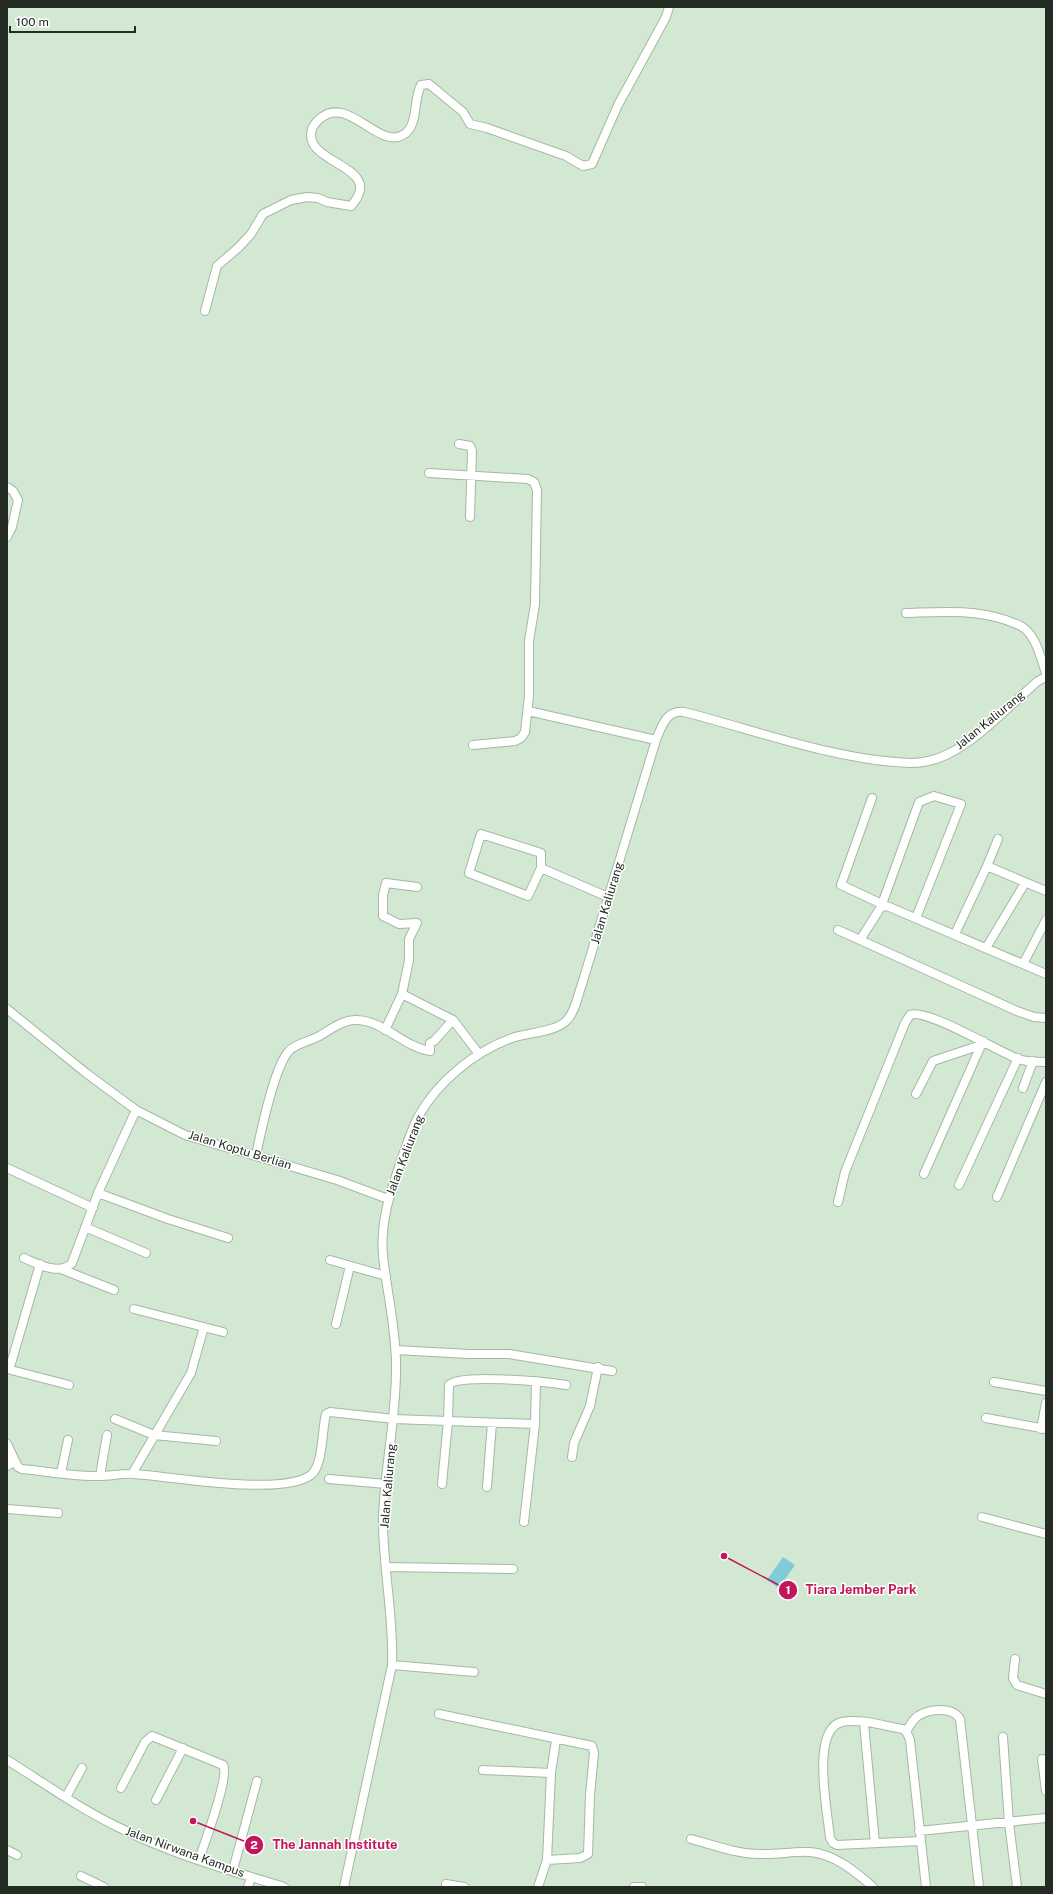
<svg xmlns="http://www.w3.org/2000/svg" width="1053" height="1894" font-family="'Public Sans',sans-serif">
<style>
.water{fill:#80cada}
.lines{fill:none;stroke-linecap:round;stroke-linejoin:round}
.street-casing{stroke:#a3b9a3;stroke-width:10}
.street{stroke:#fff;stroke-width:8}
.labels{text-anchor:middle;stroke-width:3;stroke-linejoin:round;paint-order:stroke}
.street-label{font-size:12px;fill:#232b23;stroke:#fff}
.leader{fill:none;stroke:#c2185b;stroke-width:1.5}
.callout-dot{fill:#c2185b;stroke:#fff;stroke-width:1.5}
.mark-label{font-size:12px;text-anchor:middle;font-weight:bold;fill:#fff}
.callout-label{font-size:13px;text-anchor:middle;font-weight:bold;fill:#c2185b;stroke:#fff;stroke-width:3;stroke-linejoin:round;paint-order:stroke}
</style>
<rect width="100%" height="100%" fill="#d2e8d2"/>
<!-- water -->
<path class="water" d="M783 1557 795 1565 779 1588 767 1580Z"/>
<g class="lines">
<defs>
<path id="street" d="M205 311 217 266 238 248 251 234 263 214 291 200 307 197 318 198 327 202 351 206C388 165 301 165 312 129 314 124 318 120 322 117 349 97 379 149 403 135 419 126 413 99 421 85L429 84 463 112 470 124 487 128 566 156 583 166 592 164 618 105 666 17 669 7
M459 444 470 446 472 451 470 517
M429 473 528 479 534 482 537 490 535 604 529 641V695L525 732 521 738 515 741 473 745
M7 487 13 491 18 500 12 527 7 537
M906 613C940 612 973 609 1006 620 1012 623 1020 624 1025 629 1037 639 1041 659 1046 673
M528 711 656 740
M872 798 841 885 882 904
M987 866 1046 891
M541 868 528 896 469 873 481 834 541 853V868L608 897
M881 907 919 802 934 796 961 804 916 918
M838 930 1017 1011 1034 1017 1046 1018
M955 934 987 866 998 839
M860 940 881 907 887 906 1046 974
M986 948 1025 883
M1023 964 1046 920
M402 994 453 1020 479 1054
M7 1009 86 1073 136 1110 185 1135 337 1180 388 1199
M385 1030 402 994 409 960V939L417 923 399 924 383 916V895L386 883 417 887
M1023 1088 1033 1061
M916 1094 933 1061 981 1045
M256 1155C261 1132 274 1067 289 1051 296 1043 312 1041 321 1035 331 1029 345 1019 357 1020 384 1021 404 1047 430 1051V1043L434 1041 453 1020
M7 1168 93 1208
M924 1174 983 1041
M959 1185 1018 1058
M98 1193 168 1219 228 1238
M997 1197 1046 1082
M838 1202 845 1172 905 1023 910 1015C925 1007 999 1052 1018 1059 1027 1062 1037 1062 1046 1062
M85 1227 146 1253
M24 1258C38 1264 59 1276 72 1263L98 1193 136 1110
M330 1260 386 1276
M40 1264 10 1367 11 1370 69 1385
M61 1269 114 1290
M134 1309 223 1332
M336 1324 350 1266
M396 1350 469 1354H509L612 1371
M994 1382 1046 1391
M986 1418 1046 1429
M115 1419 154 1435 216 1441
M535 1424 448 1421 449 1385C457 1373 548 1382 566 1385
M1041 1429 1046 1403
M7 1444 18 1467 22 1469C45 1471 71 1476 94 1476 107 1477 121 1473 134 1474 169 1476 289 1498 313 1473 323 1462 322 1429 326 1414L330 1412 394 1419 448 1421 442 1484
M572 1457 574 1443 590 1406 598 1367
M7 1458 15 1461 7 1466
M61 1473 68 1440
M132 1474 191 1373 204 1327
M100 1476 107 1435
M329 1479 386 1484
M487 1487 492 1423
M7 1509 58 1513
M982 1517 1046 1534
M524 1522 535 1424 536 1381
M386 1567 513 1569
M1015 1659 1013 1678 1017 1685 1046 1694
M392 1665 474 1672
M439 1714 592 1746 594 1753 590 1795 588 1854 580 1858 547 1860
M864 1723 875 1843
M906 1731C910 1726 913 1719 918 1716 929 1709 952 1706 960 1719L979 1887
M1003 1737 1009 1823 1017 1887
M1042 1759 1046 1791
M7 1760C44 1783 80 1809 120 1828 171 1854 229 1870 284 1887
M483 1770 551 1773
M121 1788 145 1742 152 1736 223 1765C230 1776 204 1844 199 1860
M66 1797 82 1768
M156 1800 183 1748
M919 1831 1046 1818
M691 1839C713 1845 737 1854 760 1854 776 1855 793 1851 809 1852 833 1853 856 1872 873 1887
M920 1841 837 1845 833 1843 830 1838C828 1814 810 1729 842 1722 860 1718 884 1726 903 1729L907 1733 910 1740 926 1887
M7 1850 17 1855
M233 1870 257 1781
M81 1876 104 1887
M446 1884 464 1887
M248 1887 251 1877
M344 1887 392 1665C394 1617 383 1569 383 1521 384 1468 397 1417 396 1365 396 1328 387 1293 383 1256 380 1222 390 1193 401 1161 406 1147 411 1131 418 1117 438 1081 476 1050 515 1037 529 1033 558 1031 567 1020 575 1012 578 995 582 984L656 740C662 726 666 710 684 712 755 730 838 761 911 763 923 763 935 760 946 755 978 740 1011 704 1038 681L1046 677
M538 1887 547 1860 551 1773 556 1740
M634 1887H642"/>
</defs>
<!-- street casing -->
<use href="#street" class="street-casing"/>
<!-- street -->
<use href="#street" class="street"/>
</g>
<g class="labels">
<!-- street labels -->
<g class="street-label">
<text transform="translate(990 720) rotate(-39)" y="4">Jalan Kaliurang</text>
<text transform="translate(607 903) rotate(-73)" y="4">Jalan Kaliurang</text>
<text transform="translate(240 1150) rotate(17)" y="4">Jalan Koptu Berlian</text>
<text transform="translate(405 1155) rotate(-69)" y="4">Jalan Kaliurang</text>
<text transform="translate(388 1486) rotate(-85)" y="4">Jalan Kaliurang</text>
<text transform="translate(185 1852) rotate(20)" y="4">Jalan Nirwana Kampus</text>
</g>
</g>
<!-- callouts -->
<path class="leader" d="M724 1556L788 1590M193 1821L254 1845"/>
<g class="callout-dot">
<circle cx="724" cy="1556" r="4"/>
<circle cx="193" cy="1821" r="4"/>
<circle cx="788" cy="1590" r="10"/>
<circle cx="254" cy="1845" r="10"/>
</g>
<g class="mark-label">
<text x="788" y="1594">1</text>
<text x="254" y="1849">2</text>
</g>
<g class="callout-label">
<text x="861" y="1594">Tiara Jember Park</text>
<text x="335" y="1849">The Jannah Institute</text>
</g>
<!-- border -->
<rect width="1053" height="1894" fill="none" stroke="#232b23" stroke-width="16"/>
<!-- scale -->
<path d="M10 26v6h125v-6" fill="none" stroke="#232b23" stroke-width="2"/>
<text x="16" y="26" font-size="12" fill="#232b23" stroke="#ffffff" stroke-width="3" paint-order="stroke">100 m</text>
</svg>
